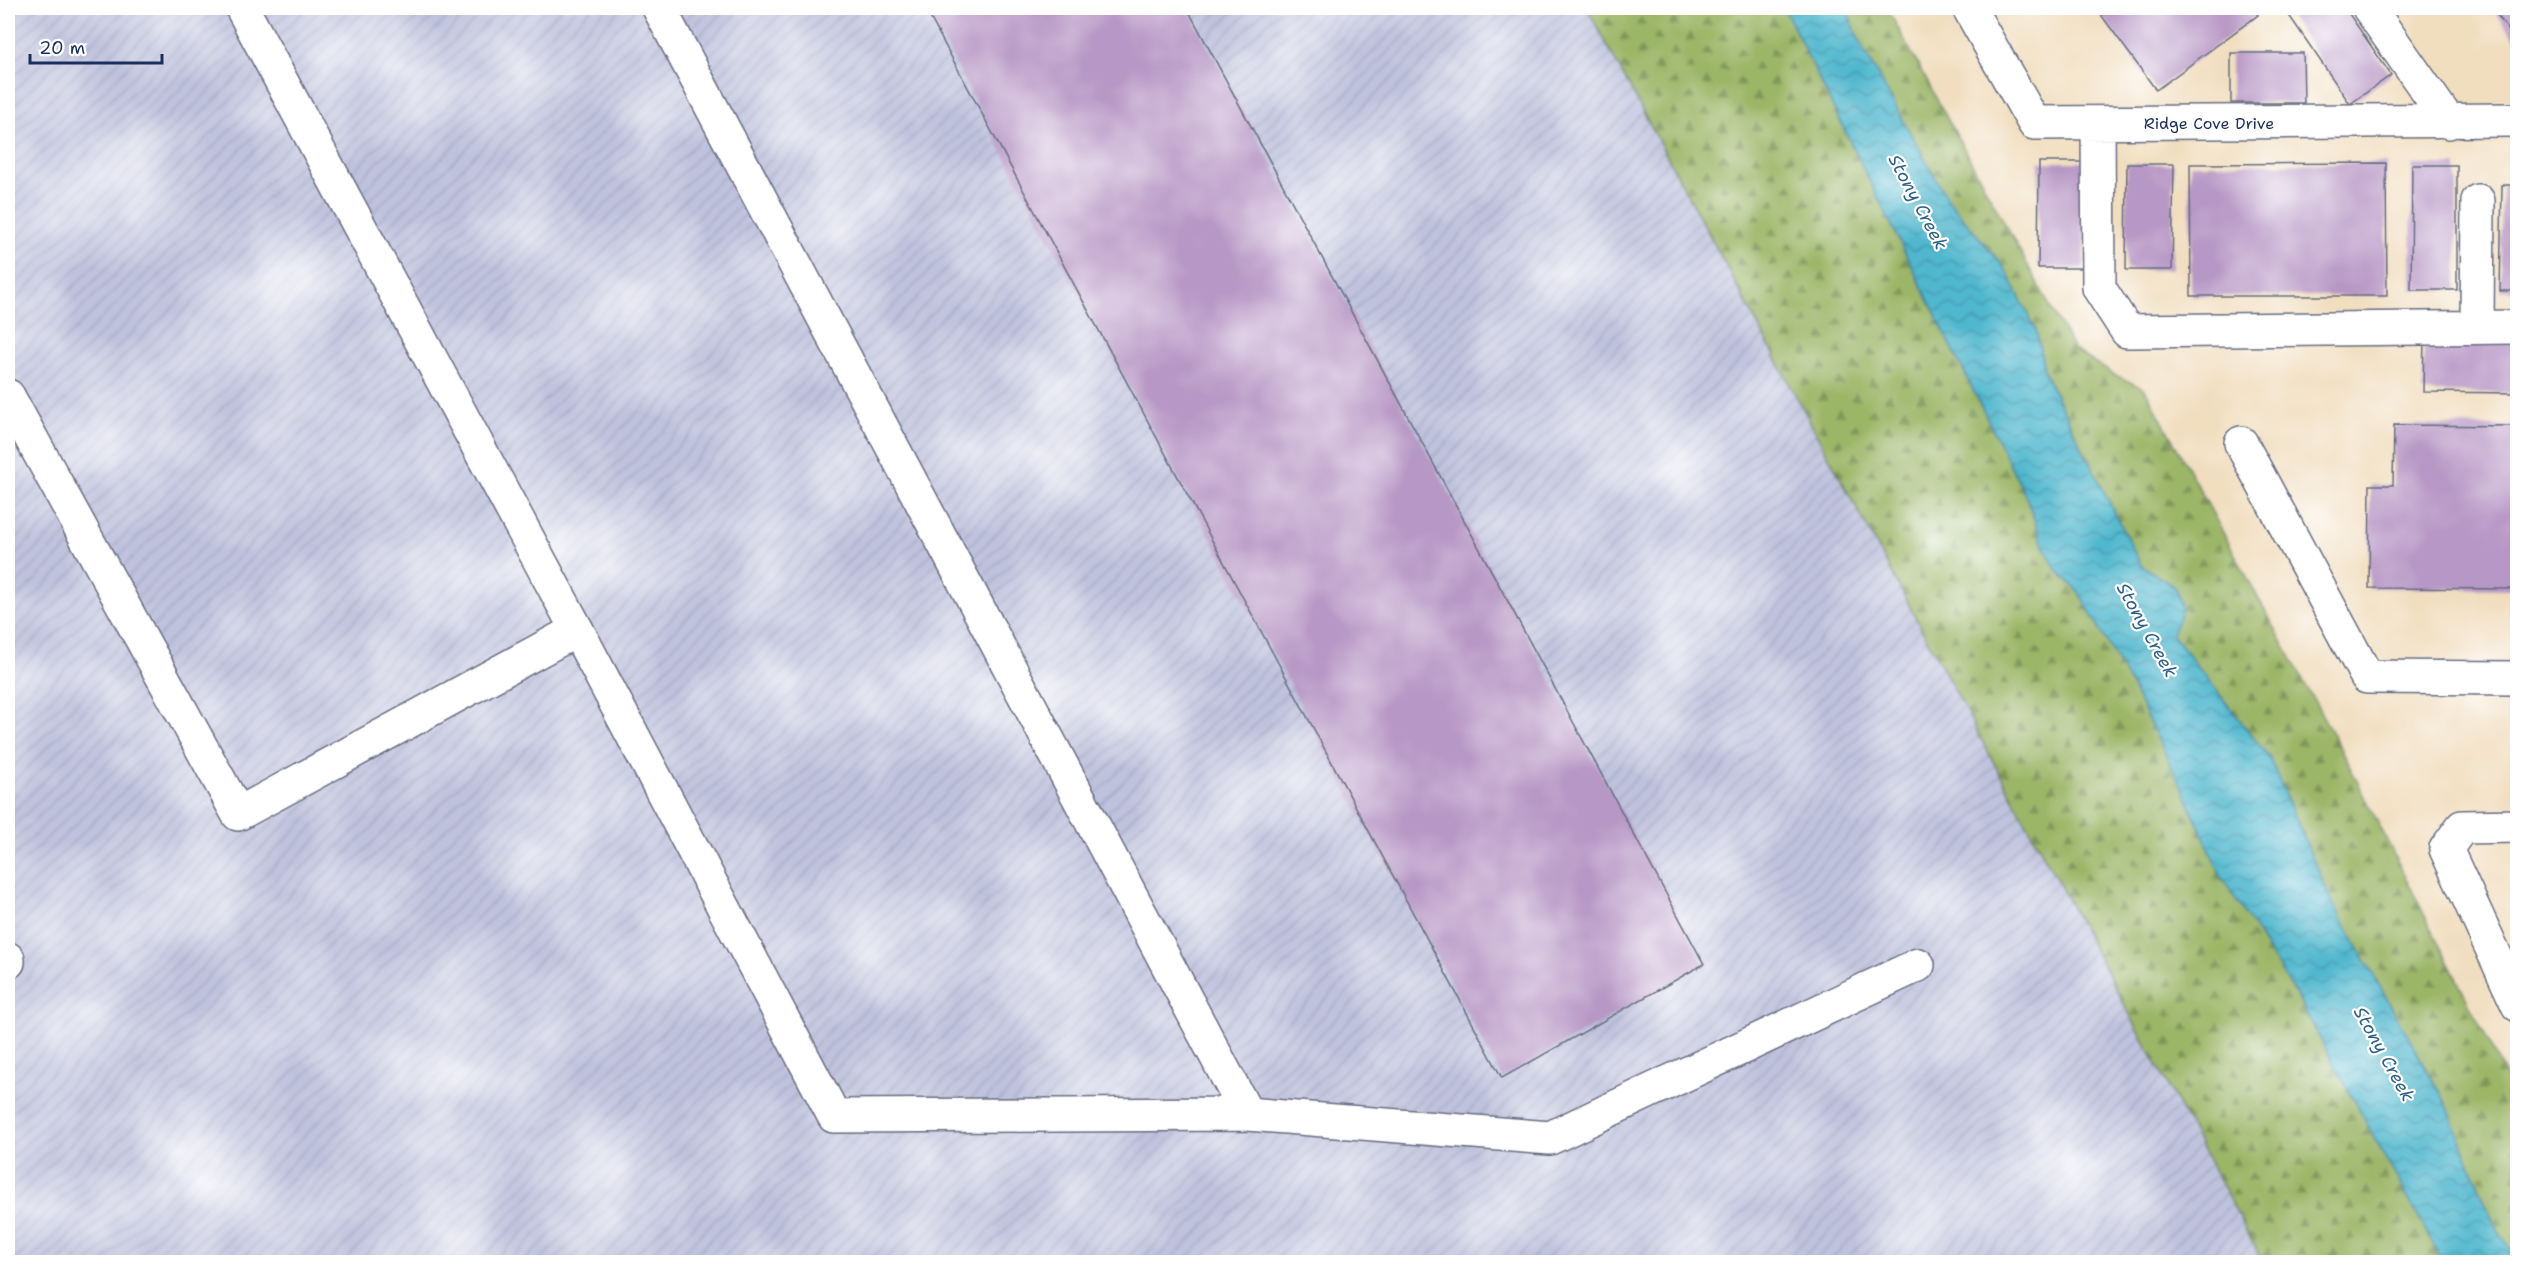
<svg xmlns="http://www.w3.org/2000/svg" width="2525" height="1270" font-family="'Shantell Sans',sans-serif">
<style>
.industrial{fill:url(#industrial-furrows)}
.forest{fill:url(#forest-firs);stroke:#5c7262;stroke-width:1.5}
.water{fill:url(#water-waves);stroke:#367396;stroke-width:1.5}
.building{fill:#b797c5}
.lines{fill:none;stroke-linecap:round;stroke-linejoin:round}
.minor-casing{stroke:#666c80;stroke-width:36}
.minor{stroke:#fff;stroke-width:33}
.labels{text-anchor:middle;stroke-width:4.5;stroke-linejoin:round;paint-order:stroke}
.street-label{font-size:16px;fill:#1b2f5e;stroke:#fff}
.water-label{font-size:18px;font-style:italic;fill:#2e5f85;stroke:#fff}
</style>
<defs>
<pattern id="industrial-furrows" width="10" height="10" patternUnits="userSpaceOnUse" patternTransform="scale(1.5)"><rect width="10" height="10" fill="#bfc2dd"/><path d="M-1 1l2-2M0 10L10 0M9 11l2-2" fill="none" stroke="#a4a7c0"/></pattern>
<pattern id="forest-firs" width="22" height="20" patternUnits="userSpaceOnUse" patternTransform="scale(1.5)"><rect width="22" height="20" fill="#9cb667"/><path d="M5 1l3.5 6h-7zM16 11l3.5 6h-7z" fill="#7e9458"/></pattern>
<pattern id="water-waves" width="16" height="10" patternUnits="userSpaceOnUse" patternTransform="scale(1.5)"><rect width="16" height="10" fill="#50b7ce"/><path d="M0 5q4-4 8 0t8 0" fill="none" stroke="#4295aa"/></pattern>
</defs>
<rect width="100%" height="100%" fill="#fff"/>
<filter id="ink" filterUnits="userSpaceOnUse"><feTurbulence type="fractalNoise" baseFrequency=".0167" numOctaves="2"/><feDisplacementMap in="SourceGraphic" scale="12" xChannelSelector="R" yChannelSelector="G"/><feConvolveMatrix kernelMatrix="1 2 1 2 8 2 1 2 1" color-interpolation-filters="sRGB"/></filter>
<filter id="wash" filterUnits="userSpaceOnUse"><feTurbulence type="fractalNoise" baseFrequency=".008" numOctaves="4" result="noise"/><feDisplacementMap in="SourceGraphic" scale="24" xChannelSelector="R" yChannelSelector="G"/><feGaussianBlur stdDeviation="1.35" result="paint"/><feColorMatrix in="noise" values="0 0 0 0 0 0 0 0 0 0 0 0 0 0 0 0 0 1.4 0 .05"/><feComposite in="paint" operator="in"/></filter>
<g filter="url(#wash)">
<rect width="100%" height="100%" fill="#f1debf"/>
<!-- industrial -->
<path class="industrial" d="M8 8H1587L2263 1262H8Z"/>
<!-- forest -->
<path class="forest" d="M1587 8H1784L2027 499 2042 542 2056 569 2078 591 2128 680 2180 783 2221 876 2295 993 2443 1262H2263Z
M1846 8H1887L2074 350 2113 374 2145 389 2346 759 2517 1099V1262L2491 1217 2447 1105 2330 898 2269 757 2172 634 2181 610 2176 588 2141 565 2045 373 2036 330 2004 267 1948 200 1861 45Z"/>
<!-- water -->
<path class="water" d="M1784 8H1846L1861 45 1948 200 2004 267 2036 330 2045 374 2141 565 2176 588 2182 610 2172 634 2269 757 2330 898 2447 1105 2491 1217 2517 1262H2443L2295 993 2221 876 2180 783 2128 680 2078 591 2056 569 2042 542 2027 499Z"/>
<g id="blocks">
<!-- building -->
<path class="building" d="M925 8H1187L1704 964 1502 1078Z
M2096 8H2252L2258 15 2156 90Z
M2284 8H2345L2391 75 2350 104Z
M2492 8H2518V43Z
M2231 53H2303L2304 103H2231Z
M2039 162H2085L2084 268H2038Z
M2386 163 2387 296H2191L2190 164Z
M2127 164H2174L2172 270H2126Z
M2412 165H2457V290H2411Z
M2502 185H2518V291H2500Z
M2424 335 2518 336V393L2423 392Z
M2394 425 2518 426V589L2369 588 2370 485H2393Z"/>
</g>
</g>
<g filter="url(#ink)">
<use href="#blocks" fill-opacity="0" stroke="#666c80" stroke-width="1.5"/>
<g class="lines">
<defs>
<path id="minor" d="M659 8 1247 1114
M1969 8 2034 123 2518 120
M2369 8 2449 122
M2098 123 2099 288 2127 331 2518 327
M2477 327 2478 201
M8 396 238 814 577 630 242 8
M2241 443 2367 677 2518 678
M577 630 834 1116 1247 1114 1550 1138 1918 965
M2518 826 2462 827 2446 849 2518 1005
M8 959V962"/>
</defs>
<!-- minor casing -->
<use href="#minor" class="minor-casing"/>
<!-- minor -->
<use href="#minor" class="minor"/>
</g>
</g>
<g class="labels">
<!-- street labels -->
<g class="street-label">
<text x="2209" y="129">Ridge Cove Drive</text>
</g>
<!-- water labels -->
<g class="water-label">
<text transform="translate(1918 202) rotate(62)" y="6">Stony Creek</text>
<text transform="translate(2147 630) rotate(61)" y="6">Stony Creek</text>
<text transform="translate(2384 1054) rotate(61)" y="6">Stony Creek</text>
</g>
</g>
<!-- margin -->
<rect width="2525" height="1270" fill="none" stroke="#fff" stroke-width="30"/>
<!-- scale -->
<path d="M30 54v9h132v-9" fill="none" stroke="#1b2f5e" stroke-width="3"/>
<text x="39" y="54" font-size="18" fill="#1b2f5e" stroke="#ffffff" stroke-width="4.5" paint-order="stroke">20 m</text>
</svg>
